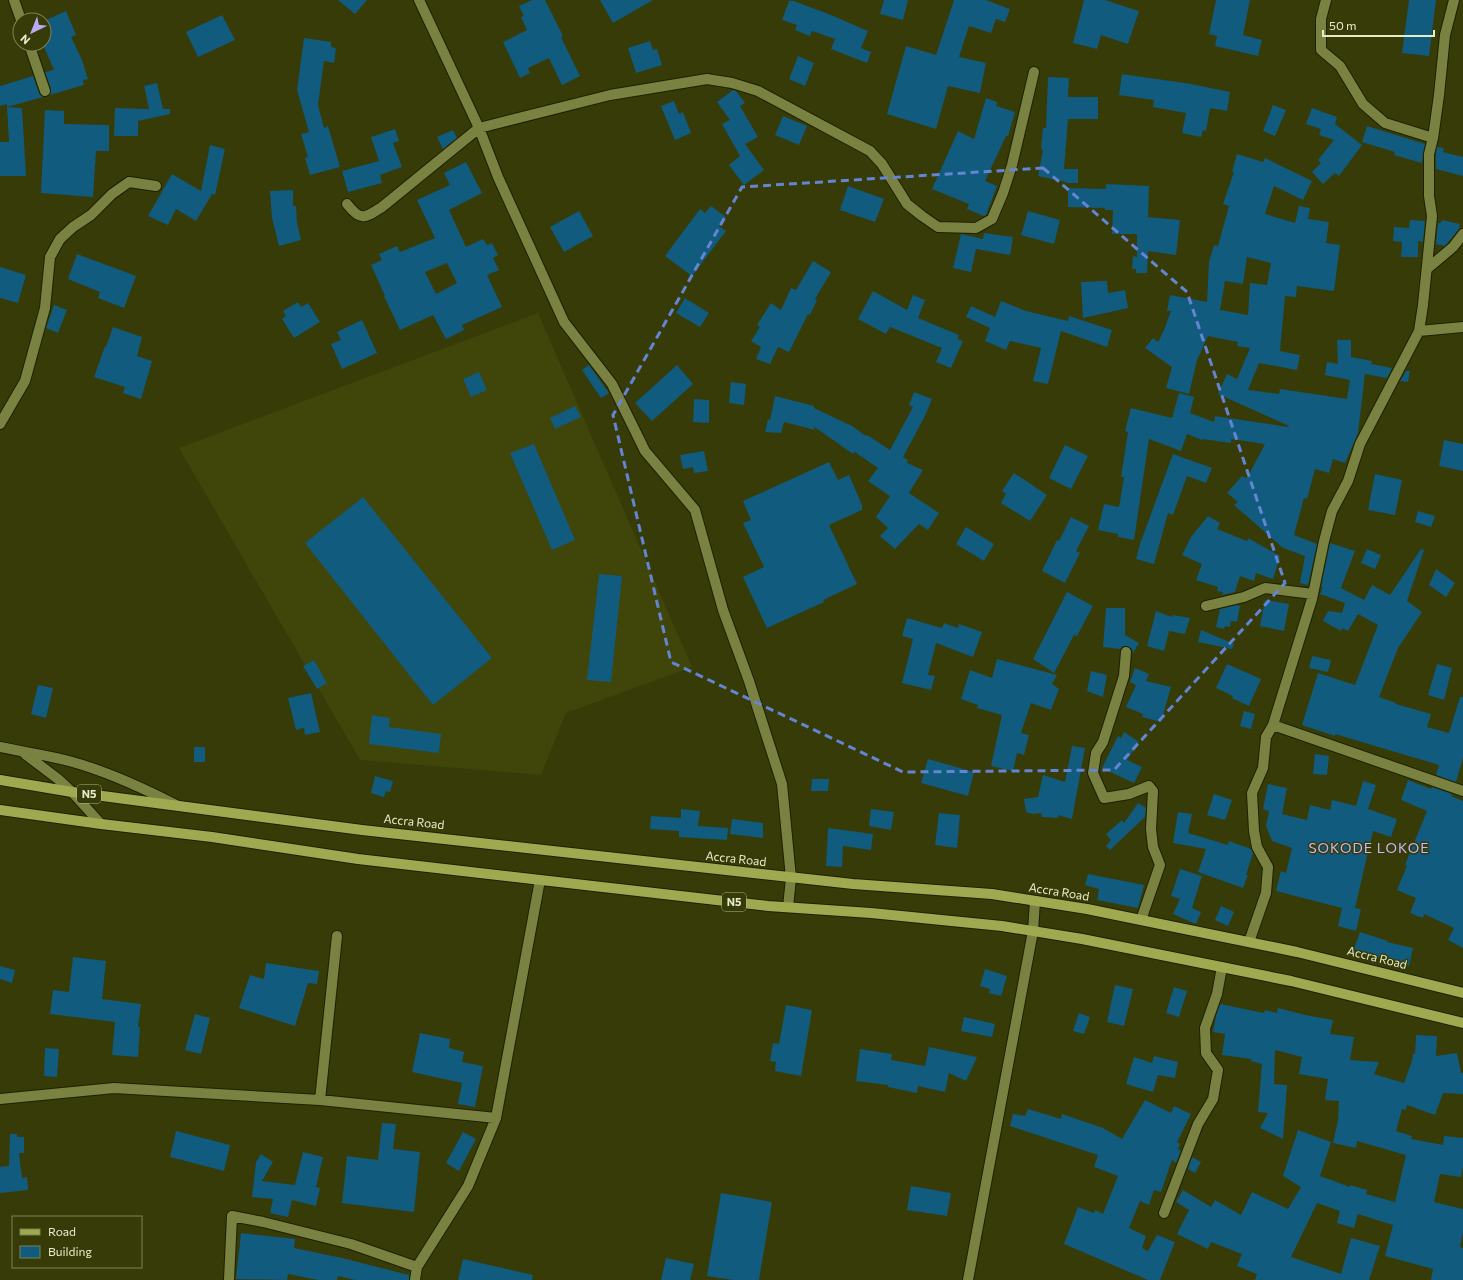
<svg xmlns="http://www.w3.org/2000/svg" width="1463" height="1280" font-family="Commissioner,sans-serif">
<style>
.built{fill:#40450a}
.building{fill:#115b7e;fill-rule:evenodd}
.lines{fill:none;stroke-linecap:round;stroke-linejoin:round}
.minor-casing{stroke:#1e2100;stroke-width:12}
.secondary-casing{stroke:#1e2100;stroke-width:12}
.primary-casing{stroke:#1e2100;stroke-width:12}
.minor{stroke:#7a8241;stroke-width:10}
.secondary{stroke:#7a8241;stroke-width:10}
.primary{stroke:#9ea950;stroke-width:10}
.marked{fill:none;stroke:#6385d3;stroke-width:3;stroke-dasharray:8 5;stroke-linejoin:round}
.labels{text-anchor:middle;stroke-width:3;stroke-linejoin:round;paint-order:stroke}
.shield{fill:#363b07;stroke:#b1b790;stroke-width:1}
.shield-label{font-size:11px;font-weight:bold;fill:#e6eccb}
.street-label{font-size:12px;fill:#e6eccb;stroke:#363b07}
.quarter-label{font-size:14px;letter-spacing:1px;fill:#c7b6fd;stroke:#363b07}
</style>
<rect width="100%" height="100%" fill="#363b07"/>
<!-- built -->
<path class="built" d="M538 313 692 667 566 713 541 775 360 760 179 448Z"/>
<!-- building -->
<path class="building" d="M338 0H367L355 14Z
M532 0H545L563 36 561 37 580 76 562 85 549 58 528 68 530 73 520 78 503 42 527 30 521 17 524 16 519 6Z
M600 0H653L613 23Z
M884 0H908L903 20 880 14Z
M954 0H986L1010 9 1005 22 996 19 991 33 969 26 959 57 986 63 980 93 948 86 936 129 887 114 906 46 936 55Z
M1084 0H1105L1139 11 1128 44 1101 35 1097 49 1073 43Z
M1216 0H1250L1243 35 1262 40 1258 56 1215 46 1217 36 1209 34Z
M1409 0H1436L1429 56 1402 53Z
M789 1H794L831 15 868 31 861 48 871 52 867 63 831 49 835 39 812 31 810 36 795 30 797 25 782 20Z
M66 11 76 35 71 37 82 60 88 79 83 80 84 85 50 95 51 89 45 72 54 70 44 47V21Z
M222 15 235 40 198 57 186 32Z
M304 38 331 42V47L336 48 334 63 324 61 318 105 324 128 328 126 340 167 310 175 305 158 308 157 301 134 309 132 297 90Z
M650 41 653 50 657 49 662 65 636 73 628 48Z
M798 56 814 63 805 86 789 79Z
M1122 74 1191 84 1230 92 1227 111 1210 108 1206 131 1203 130 1201 137 1182 133 1186 113 1153 107 1154 100 1119 95Z
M33 76 39 93 43 97 7 107V104L0 106V86Z
M1048 77 1069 78 1068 97H1098V119H1068L1064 169H1078V183H1066V182L1038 176 1043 150 1041 149 1043 128H1046Z
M157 83 163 109H170V114L138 121V136H114L115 108 149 109 144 86Z
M733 90 736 91 745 103 740 106 758 137 745 144 764 170 744 185 729 165 740 156 722 124 730 120 717 102Z
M986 98 997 102 996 106 1015 112 1008 136H1006L985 181 997 186 986 215 984 216 967 209 969 204 932 189 958 131 974 139Z
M674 101 679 114 683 112 691 133 675 140 661 106Z
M1273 105 1286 110 1275 136 1263 131Z
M7 107 22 108 26 176H0V142H9Z
M1312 108 1337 117 1335 124 1362 145 1339 176 1335 173 1323 184 1312 172 1321 163 1318 160 1334 140 1319 135 1321 129 1306 124Z
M45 110 64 111V124L109 125V151H96L93 197 41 193Z
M783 116 807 126 799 145 775 135Z
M1367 126 1425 144 1423 154 1422 163 1394 155 1395 152 1362 142Z
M395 129 399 141 393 143 402 167 380 175 382 183 348 192 342 171 379 161 371 137Z
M453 130 457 138 443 149 437 137Z
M210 145 225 149 215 195 212 194 196 221 176 209 168 225 148 216 172 174 201 191Z
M1437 147 1444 148 1443 152 1463 157V176L1436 169V155Z
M1237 154 1263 162 1265 158 1312 181 1303 200 1274 186 1265 214 1295 223 1299 206 1310 208 1308 219 1329 222 1326 243 1340 245 1334 291 1297 286 1296 297 1285 296 1280 351 1300 355 1297 370 1259 363 1248 390 1279 394 1280 389 1347 399 1350 380 1325 375 1327 362 1338 364 1337 340H1351V357L1372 361 1371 364 1392 368 1387 378 1365 374 1358 433 1345 463 1333 459 1329 473 1315 469 1307 499 1304 498 1294 535 1317 544 1308 585 1300 583 1305 556 1283 548 1234 505 1238 502 1227 493 1242 476 1247 478 1265 444 1231 439V443L1203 439 1202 440 1187 434 1181 451 1149 439 1134 540 1118 537V534L1098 530 1104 504 1119 507 1124 477H1121L1128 432 1125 431 1131 408 1172 418 1179 393 1194 397 1190 413 1214 422 1215 416 1288 427 1289 426 1218 394 1227 374 1237 379 1250 348 1237 346 1238 342 1208 336 1197 360 1189 394 1166 388 1172 367 1145 348 1153 338 1158 342 1164 330 1171 311H1167L1170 295 1207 302 1209 262 1214 245 1218 246 1229 206 1223 204 1234 172H1232ZM1247 257 1271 263 1267 285 1250 283 1248 315 1220 310 1225 281 1243 284Z
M466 162 482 193 449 210 466 247 483 239 487 245 492 243 498 255 493 258 499 270 487 275 502 307 462 325 464 330 446 339 433 315 400 330 384 296H385L371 265 382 260 379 254 397 246 400 252 435 238 417 200 450 185 444 173ZM447 263 457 283 436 294 425 272Z
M1106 184 1149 186 1148 217 1180 220 1176 255 1148 251 1147 273H1136V269H1132L1133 256 1137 257V234H1112L1113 210H1105V208L1068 207V188L1106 189Z
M848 186 884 199 875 222 840 210Z
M293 190V206H296L297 223 301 240 279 246 272 218 270 191Z
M711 206 726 217 719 226 726 231 692 276 665 256 700 209 705 213Z
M579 211 593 236 564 252 550 227Z
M1028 211 1060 220 1054 244 1021 235Z
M1410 220 1425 221 1423 242 1418 241V257H1401L1402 242 1393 241 1394 227 1409 228Z
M1442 220 1460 224 1459 229 1445 246 1436 244 1438 223H1441Z
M984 233 1013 237 1010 255 976 249 971 272 953 268 961 234 983 239Z
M77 254 136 276 124 308 98 298 100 292 68 279Z
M813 261 831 272 815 299 817 300 810 315 808 314 789 352 778 347 770 364 756 359 761 347 751 341 760 327 757 325 771 303 781 310 791 288 796 290Z
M0 267 26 275 18 303 0 298Z
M1107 281 1108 293 1125 290 1128 308 1083 318 1081 282Z
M873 291 907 310 913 295 925 300 918 318 959 335 957 339 963 341 951 368 936 362 942 348 890 327 886 334 858 319Z
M685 298 709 313 700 327 676 313Z
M1001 301 1026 311 1068 321 1069 316 1112 330 1107 347 1061 331 1048 384 1033 381 1041 348 1010 341 1006 350 985 341 990 328 966 317 971 306 995 317Z
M298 302 301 307 308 303 320 322 294 338 282 319 286 316 283 311Z
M54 305 67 310 58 333 46 328Z
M362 320 377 353 342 369 331 344 341 340 337 332Z
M113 327 142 337 137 356 152 361 141 399 123 393 125 387 94 377 105 346 106 347Z
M589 365 609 393 601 398 582 370Z
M677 365 693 384 652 421 635 403Z
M1406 371H1410L1408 382 1400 381Z
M479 372 487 390 471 397 463 379Z
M731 382 746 384 744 405 729 403Z
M914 392 932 399 925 416 903 457 908 460 907 463 923 470 909 493 939 513 928 530 919 524 895 549 880 536 888 528 876 517 890 496 868 481 878 468 855 452 853 454 813 426 815 430 784 422 781 433 765 432 768 419 770 420 775 396 814 406V408L852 426 866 436 867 435 890 450 913 407 909 405Z
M694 399 709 400V423L693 422Z
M575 406 581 417 555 429 550 418Z
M1444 440 1463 444V471L1439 466Z
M534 444 575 540 552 550 510 453Z
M1065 445 1088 456 1071 489 1049 478Z
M704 451 708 471 694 473 693 467 683 469 680 455Z
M1173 454 1212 468 1206 483 1187 476 1173 515 1168 513 1154 564 1136 559 1140 544Z
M829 462 838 480 849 475 862 505V510L829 525 857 584 823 600 824 602 767 628 743 577 764 567 743 523 751 520 743 501Z
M1014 473 1047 495 1030 521 1001 503 1006 494 1002 491Z
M1375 474 1402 480 1395 515 1368 510Z
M363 497 492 658 433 705 305 543Z
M1418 511 1435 516 1431 527 1415 522Z
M1208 516 1220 523 1217 529 1247 541 1248 538 1280 556 1273 579 1256 573 1254 581 1240 576 1235 592 1222 595 1223 592 1217 591 1218 587 1196 580 1202 564 1182 555 1191 537Z
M1071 517 1089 526 1076 551 1080 553 1065 583 1042 571 1057 540 1059 541Z
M966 527 994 544 984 561 956 544Z
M1330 543 1355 551 1341 588 1364 600 1372 585 1390 595 1421 549 1424 550 1407 601 1422 612 1398 648 1379 697 1396 703V704L1431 714 1427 727 1449 733 1460 697H1463V758L1456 782 1436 775 1439 765 1335 734V736L1302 725 1318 673 1355 685 1378 625 1358 614 1348 631 1342 628 1341 631 1323 621 1328 611 1342 613 1345 603 1320 594 1323 587H1321Z
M1367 549 1381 555 1375 569 1361 563Z
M1436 569 1455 583 1446 597 1429 585Z
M599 574 622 576 611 682 587 680Z
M1067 592 1093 606 1077 636 1074 635 1054 673 1033 659Z
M1265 600 1289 604 1284 631 1260 626Z
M1237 605 1240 606 1237 622 1231 621 1230 627 1225 626 1224 629 1216 627 1220 609Z
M1106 608H1125V635L1139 643 1133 653 1132 649 1127 646H1123L1120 649 1103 647Z
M1156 611 1172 617 1173 615 1190 618 1185 634 1169 631 1164 651 1147 646Z
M907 618 942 628 944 623 958 628 959 624 982 632 973 657 936 643 928 675 935 676 931 690 902 683 913 639 902 636Z
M1201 630 1234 644 1232 649 1198 642Z
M1312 656 1331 660 1328 672 1309 668Z
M997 659 1057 675 1052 684 1059 689 1051 710 1031 703 1021 733 1029 735 1024 755 1017 753 1013 771 991 766 1002 715 977 708 978 705 961 699 970 670 992 678Z
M314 660 327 683 317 689 303 666Z
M1227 664 1261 679 1249 706 1232 698 1233 696 1216 688Z
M1437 664 1452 668 1444 700 1428 695Z
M1135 668 1149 674 1146 681 1171 687 1161 722 1142 717 1143 714 1126 707 1136 685 1130 682Z
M1091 671 1107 675 1103 697 1087 691Z
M38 685 53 688 46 718 31 714Z
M311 693 320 732 305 735 304 728 296 730 288 698Z
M1244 711 1255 714 1251 729 1240 726Z
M372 715 390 718 389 727 441 734 439 753 369 744Z
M1124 732 1139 742 1127 760 1142 767 1134 783 1102 768 1118 736 1121 738Z
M1072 746 1085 748 1072 819 1058 815V818L1042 817 1041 813 1033 814 1026 812 1024 799 1038 797 1043 775 1065 782Z
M194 747H205V762H194Z
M1315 754 1329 756 1327 775 1313 774Z
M928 759 974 772 968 796 921 783Z
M375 776 393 781 390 792 386 791 384 797 371 793Z
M812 779H829L828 791H811Z
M1408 780 1431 789 1432 787 1452 794 1451 796 1463 801V948L1448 940 1454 928 1424 914 1423 918 1410 913 1416 898 1397 890 1407 866 1405 865 1427 811 1401 800Z
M1363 781 1376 785 1368 809 1397 819 1391 837 1373 831 1355 908 1361 909 1356 931 1338 926 1342 908 1276 891 1281 871 1286 873 1292 848 1272 841 1266 826 1269 811 1263 809 1268 784 1287 788 1282 814 1307 820 1310 805 1330 810 1332 800 1356 806Z
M1214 794 1232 800 1225 820 1207 815Z
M1138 803 1146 808 1145 817 1110 850 1106 846 1111 840 1106 834 1122 820 1124 823Z
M681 809 700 811 698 826 728 828 727 840 679 837V831L650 829 651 816 681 818Z
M871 809 894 812 891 830 869 826Z
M1178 812 1192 814 1188 833 1228 845 1229 841 1251 849 1253 853 1246 875H1248L1243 888 1198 872 1206 849 1173 843Z
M939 813 960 815 957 848 935 845Z
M732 819 763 823V838L730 834Z
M828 828 873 834 871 850 843 846 842 867 826 866Z
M1180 869 1202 876 1192 908 1201 912 1196 924 1173 914 1180 899 1171 896Z
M1088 874 1144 885 1138 908 1097 900 1099 889 1085 885Z
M1221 906 1234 912 1228 926 1215 920Z
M1360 932 1388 941 1387 942 1413 948 1409 966 1389 961 1354 949Z
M73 957 106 961 102 999 141 1004 138 1027H140L138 1057 112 1055 115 1022 50 1014 53 990 69 992Z
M266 963 319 971 317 984 308 983 295 1026 239 1008 250 975 264 979Z
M0 966 15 970 12 983 0 979Z
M985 969 1007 976 1001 996 989 993 990 989 980 986Z
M1115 985 1133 989 1124 1026 1107 1022Z
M1174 987 1187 991 1179 1017 1166 1013Z
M1220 1004 1264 1013 1265 1010 1277 1013 1278 1008 1305 1015 1333 1020 1330 1034 1354 1037 1350 1060 1379 1062 1374 1074 1404 1083 1412 1061 1413 1054H1415L1416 1035 1437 1036 1436 1056 1457 1053 1461 1073H1463V1094L1443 1093 1435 1115 1407 1105 1406 1110 1402 1109 1396 1131 1412 1136 1411 1139 1443 1145 1444 1136 1463 1138V1167L1461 1177 1440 1174 1434 1202 1463 1209V1232L1460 1247 1463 1248V1280H1431L1433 1269 1385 1256 1393 1225 1358 1214 1354 1228 1337 1223 1340 1211 1317 1203 1291 1257 1341 1274 1351 1238 1380 1246 1369 1280H1255L1257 1274 1237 1266 1242 1254 1211 1242 1208 1249 1177 1234 1189 1210 1176 1202 1183 1190 1211 1207 1215 1200 1241 1215 1252 1192 1288 1209 1301 1187 1283 1176 1298 1130 1331 1142 1320 1176 1350 1187V1185L1367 1190 1366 1194 1395 1202 1406 1155 1357 1141 1356 1148 1333 1143 1338 1120 1339 1101 1325 1100 1328 1079 1299 1074 1302 1057 1275 1050 1274 1084 1287 1085 1283 1139 1260 1128 1268 1113 1258 1112 1262 1064 1251 1061V1059L1222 1055 1225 1034 1213 1032 1216 1016Z
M786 1005 812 1010 801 1076 775 1071 776 1062 770 1061 773 1043 779 1044Z
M1079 1013 1090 1017 1084 1034 1073 1031Z
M195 1014 210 1018 201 1054 185 1050Z
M964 1017 995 1024 992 1037 961 1031Z
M420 1033 450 1039 449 1048 464 1052 462 1062 483 1066 475 1107 458 1104 462 1083 412 1072Z
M929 1047 977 1057 966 1081 949 1073 945 1092 918 1086 917 1093 888 1087V1085L856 1081 860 1049 892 1054 891 1060 925 1066Z
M45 1048 59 1049 57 1077 44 1076Z
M1154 1056 1178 1062 1175 1078 1158 1075 1153 1092 1126 1084 1134 1057 1152 1063Z
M1145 1100 1171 1113 1174 1106 1191 1114 1177 1142 1180 1144 1178 1149 1181 1151 1176 1163 1172 1160 1161 1192 1154 1190 1149 1205 1140 1201 1129 1228 1146 1236 1142 1248 1148 1251 1157 1235 1175 1242 1160 1280H1148L1064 1244 1078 1207 1094 1213 1095 1210 1103 1214 1118 1176 1094 1167 1098 1155 1010 1126 1013 1114 1025 1116 1028 1109 1061 1119 1062 1114 1103 1128 1122 1139Z
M382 1123 396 1124 393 1149 420 1152 414 1212 342 1203 347 1156 378 1160Z
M176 1131 230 1145 224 1171 170 1157Z
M463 1132 476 1139 459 1171 446 1163Z
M10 1134H17V1137H24V1153H19L22 1178 27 1177 28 1190 0 1193V1167L9 1166Z
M303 1152 323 1157 316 1187 320 1188 316 1206 292 1200 288 1217 270 1213 273 1199 252 1197 256 1162 261 1154 273 1162 262 1181 295 1185Z
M1192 1157 1201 1162 1195 1173 1188 1169Z
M911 1186 951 1193 947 1216 907 1210Z
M721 1193 772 1202 759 1280H733L707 1276Z
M241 1233 295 1239 294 1248 342 1258 409 1275V1280H355L338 1276 337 1280H318L288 1274 287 1280 236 1279Z
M666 1258 694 1264 690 1280H661Z
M463 1259 533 1275 532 1280H458Z"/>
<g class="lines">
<defs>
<path id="minor" d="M14 0 21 20
M419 0 479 128 498 177 564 322 612 384 645 451 695 510 723 610 749 681 782 784 791 878 788 907
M1326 0 1321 19V50L1340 66 1363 104 1385 123 1433 138
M29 44 45 91
M347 204C361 222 365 218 382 207L479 128 610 95 707 79 732 83 758 91 870 151 882 164 907 204 922 216 938 227 976 228 992 219 1003 193 1012 165 1034 72
M1427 269 1453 247 1463 234
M1419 331 1463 327
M0 424 25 381 45 308 50 257 60 239 73 227 91 215 112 194 129 182 156 186
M1206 606 1244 597 1265 588 1313 594
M1126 652 1124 676 1103 742 1096 753 1093 773 1104 798 1129 794 1149 786 1153 791 1151 829 1153 847 1160 865 1141 920
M1273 725 1463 791
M1249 942 1266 893 1268 867 1257 847 1254 831 1252 793 1263 768 1266 737 1273 725 1312 599 1324 541 1332 511 1348 481 1360 444 1419 331 1423 305 1432 216 1429 196V154L1433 138 1439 95 1445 35 1454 0
M0 1099 114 1088 320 1100 496 1118
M320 1100 337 936
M1164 1213 1198 1124 1213 1099 1218 1070 1206 1053 1205 1028 1217 994 1222 967
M229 1280 232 1216 263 1222 351 1244 417 1267
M415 1280 417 1267 468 1186 496 1118 540 880
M968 1280 1033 931 1035 901"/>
<path id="secondary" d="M0 747C23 752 46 755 69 761 106 771 141 787 176 805
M25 754 58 779 72 792 101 824"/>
<path id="primary" d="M0 780 72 792 362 830 853 884 992 894 1087 909 1297 952 1463 993
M0 810 101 824 212 837 358 859 768 906 871 913 1002 926 1082 939 1291 981 1463 1023"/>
</defs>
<!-- minor casing -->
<use href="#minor" class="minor-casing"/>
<!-- secondary casing -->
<use href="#secondary" class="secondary-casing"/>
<!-- primary casing -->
<use href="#primary" class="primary-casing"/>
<!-- minor -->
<use href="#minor" class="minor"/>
<!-- secondary -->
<use href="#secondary" class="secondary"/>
<!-- primary -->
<use href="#primary" class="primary"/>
</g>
<!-- marked area -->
<path class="marked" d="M1043 168 1187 292 1285 583 1114 770 903 772 671 662 613 415 742 187Z"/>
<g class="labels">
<!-- shield labels -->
<g class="shield">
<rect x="77" y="785" width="24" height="18" rx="3"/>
<rect x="722" y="893" width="24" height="18" rx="3"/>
</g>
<g class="shield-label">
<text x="89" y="798">N5</text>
<text x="734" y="906">N5</text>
</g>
<!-- street labels -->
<g class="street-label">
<text transform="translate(414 822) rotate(6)" y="4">Accra Road</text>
<text transform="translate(736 859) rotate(6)" y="4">Accra Road</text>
<text transform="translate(1059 892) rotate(9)" y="4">Accra Road</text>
<text transform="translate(1377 958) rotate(14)" y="4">Accra Road</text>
</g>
<!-- quarter labels -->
<g class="quarter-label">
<text x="1369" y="853">SOKODE LOKOE</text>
</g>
</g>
<!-- legend -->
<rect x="12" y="1216" width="130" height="52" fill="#363b07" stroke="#7c8255"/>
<rect x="20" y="1229" width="20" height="6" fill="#9ea950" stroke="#7c8255"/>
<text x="48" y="1236" font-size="12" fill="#e6eccb">Road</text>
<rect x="20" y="1246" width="20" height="12" fill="#115b7e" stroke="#7c8255"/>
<text x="48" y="1256" font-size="12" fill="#e6eccb">Building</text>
<!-- north arrow -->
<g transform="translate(32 32) rotate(223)"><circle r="19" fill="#363b07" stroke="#7c8255"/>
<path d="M0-3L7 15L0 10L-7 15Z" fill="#bca9f5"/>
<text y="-6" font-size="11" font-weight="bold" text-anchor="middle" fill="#e6eccb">N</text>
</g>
<!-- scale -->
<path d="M1323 30v6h111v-6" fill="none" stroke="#e6eccb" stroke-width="2"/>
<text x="1329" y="30" font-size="12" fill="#e6eccb" stroke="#363b07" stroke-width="3" paint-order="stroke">50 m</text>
</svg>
